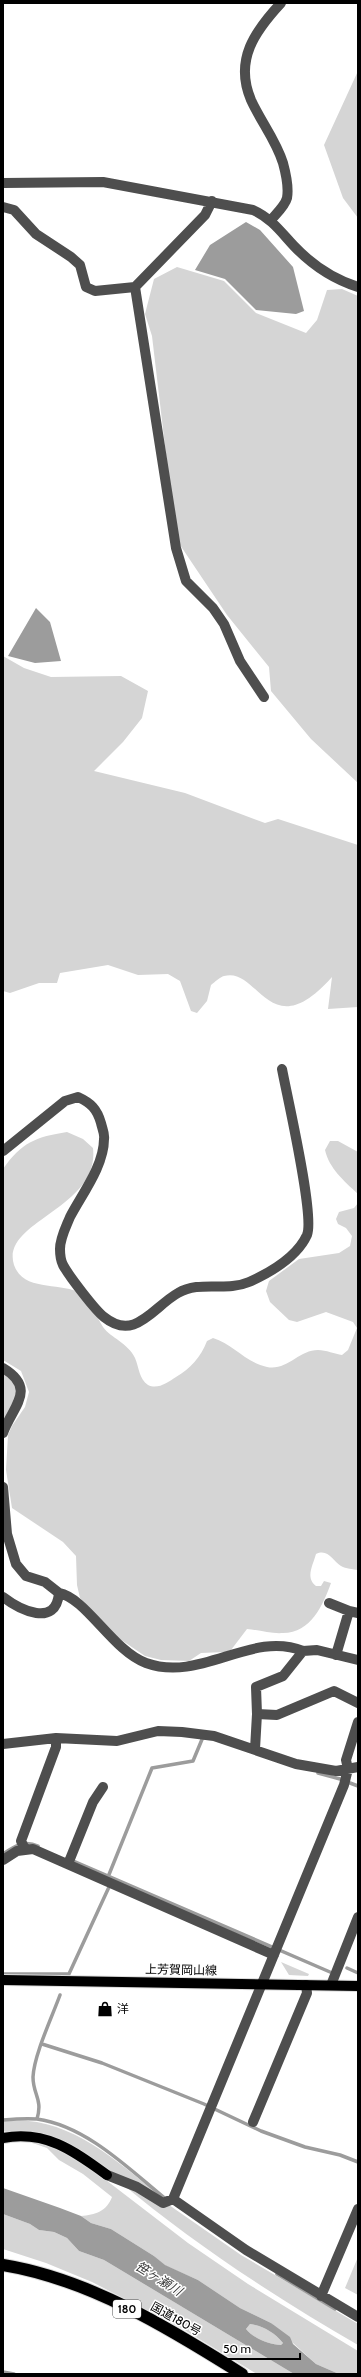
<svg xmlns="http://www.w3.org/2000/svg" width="361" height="2377" font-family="Cabin,'Noto Sans JP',sans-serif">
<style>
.green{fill:#d5d5d5}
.water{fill:#9c9c9c;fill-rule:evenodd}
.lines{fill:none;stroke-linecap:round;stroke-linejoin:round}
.stream{stroke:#9c9c9c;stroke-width:3.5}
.major-casing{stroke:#dbdbdb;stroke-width:12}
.highway-casing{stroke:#dbdbdb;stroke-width:14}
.minor{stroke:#4e4e4e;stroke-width:10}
.major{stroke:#000;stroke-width:10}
.highway{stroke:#000;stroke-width:12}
.labels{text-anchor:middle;stroke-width:3;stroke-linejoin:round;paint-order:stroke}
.shield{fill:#fff;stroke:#4c4c4c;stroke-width:1}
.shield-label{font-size:11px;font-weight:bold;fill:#000}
.street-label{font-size:12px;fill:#000;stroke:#fff}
.poi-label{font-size:12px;fill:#000;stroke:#fff;text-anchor:start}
.water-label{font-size:13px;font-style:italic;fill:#3d3d3d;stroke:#fff}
</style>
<rect width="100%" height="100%" fill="#fff"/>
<!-- green -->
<path class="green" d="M358 71V218L343 198 324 145Z
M177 267 224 281 256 313 306 333 317 320 327 290 342 289 358 296V783L311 739 271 691 269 667 227 615 176 539 152 336 145 314 154 279Z
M3 656 24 668 51 677 121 676 148 691 142 718 123 742 94 771 185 793 265 823 278 819 358 845V1007L328 1009 332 977C269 1048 259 966 224 976 220 977 215 982 211 985L207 1001 197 1013 191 1011 180 981 168 974 138 975 108 965 60 973 57 983H39L10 993 3 991Z
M67 1132 83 1139 93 1148C100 1209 0 1221 14 1265 24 1293 62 1281 81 1294 92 1301 96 1316 103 1327 111 1338 128 1343 135 1358 139 1367 139 1379 148 1385 158 1390 168 1382 176 1377 190 1369 201 1357 207 1341L213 1338C233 1344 245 1362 267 1367 287 1371 299 1350 318 1350 326 1350 335 1354 342 1355L348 1350 357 1328 353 1322 326 1312 297 1322 289 1320 270 1302 266 1291 269 1281 299 1259 339 1253 350 1246 352 1236 346 1228 338 1224 336 1219 339 1212 354 1208 358 1203V1570C353 1569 346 1569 341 1566 333 1561 328 1548 316 1554 313 1565 305 1578 316 1586H321L324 1581 331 1583C323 1605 311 1633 283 1633 272 1634 259 1630 247 1629L231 1650 225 1652 201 1653 189 1661 161 1660 145 1656 114 1635 80 1598 77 1585 76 1556 63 1542 12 1508 6 1470 8 1435 12 1426 25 1407 29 1392 21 1371 3 1360V1169C22 1142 36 1137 67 1132Z
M330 1141H338L358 1152V1194C344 1181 329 1168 325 1150Z
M3 1374C28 1385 14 1407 3 1423Z
M281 1962 309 1974 308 1976 289 1975Z
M3 2121C66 2114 113 2158 159 2195L108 2172 75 2151 3 2131Z
M40 2140 72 2154 188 2243 248 2284 358 2351V2374H339L316 2364 271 2323 240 2308 198 2280 164 2265 154 2256 111 2229 91 2223 81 2216C95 2215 107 2211 112 2197L83 2174 59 2160 47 2148 27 2141Z
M120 2182 169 2205 241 2255 358 2324V2345C275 2297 194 2244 120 2182Z
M3 2214 30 2224 39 2230 54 2232 67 2238 79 2251 104 2260 294 2374H257L181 2328 92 2282 46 2263 3 2249Z
M358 2257V2295L345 2288Z
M250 2324C263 2326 274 2332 283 2343L281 2345C270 2345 253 2338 246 2329Z"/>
<!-- water -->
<path class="water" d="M246 222 260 230 293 267 304 311 296 314 256 310 225 279 195 270 210 245Z
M36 608 50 622 61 661 35 663 8 656Z
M3 2188 60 2208 81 2216 91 2223 111 2229 154 2256 165 2265 198 2280 240 2308 271 2323 290 2337 293 2344 316 2364 339 2374H294L104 2260 79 2251 67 2238 54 2232 39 2230 30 2224 3 2214ZM250 2324C263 2326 274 2332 283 2343L281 2345C270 2345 253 2338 246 2329Z"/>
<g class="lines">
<!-- stream -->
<path class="stream" d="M318 1773 340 1779
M350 1783 358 1786
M3 1854C15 1846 24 1840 38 1846
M71 1860 330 1972
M108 1877 152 1768 193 1761 203 1737 205 1738
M347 1968 358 1973
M3 1974H68
M68 1976 109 1887
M42 2044 102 2063 204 2104 261 2131 305 2147 340 2155 358 2162
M37 2119C43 2099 33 2095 33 2077 34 2055 52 2017 60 1995
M3 2120C14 2119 26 2118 37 2119 87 2126 130 2170 167 2200
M277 2274 335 2309
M3 2372 14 2374"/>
<defs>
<path id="major" d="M3 1980 358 1986
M3 2138C46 2130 74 2151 107 2175"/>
<path id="highway" d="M3 2265C89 2279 169 2328 242 2374"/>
</defs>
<!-- major casing -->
<use href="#major" class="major-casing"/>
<!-- highway casing -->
<use href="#highway" class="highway-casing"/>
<!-- minor -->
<path class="minor" d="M3 183 103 182 253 210C271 218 281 232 294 246 312 265 333 279 358 287
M212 201 205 215 135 287 176 548 186 581 213 608 224 624 240 661 264 697
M3 207 14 210 36 234 71 257 80 265 86 287 95 291 135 287
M271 220C275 215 285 206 287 198 289 187 286 174 283 163 276 140 261 122 251 100 234 60 255 31 281 3
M3 1151 65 1101 78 1097C91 1103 97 1109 101 1123 102 1128 105 1134 104 1139 104 1166 82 1194 70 1217 66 1227 60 1238 60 1249 60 1253 61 1261 63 1265 69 1276 95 1310 104 1317 135 1342 153 1307 178 1293 200 1280 226 1292 249 1282 269 1273 297 1257 307 1235 315 1216 287 1096 282 1069
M3 1368C38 1389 12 1407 3 1433
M3 1487 7 1534 16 1564 26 1576 45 1582 59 1593C56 1628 20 1610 3 1597
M59 1593C86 1598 113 1651 146 1663 201 1683 251 1630 303 1651
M329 1603 349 1611 358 1613
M336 1655 349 1611
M257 1714 277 1715 334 1691 358 1703
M3 1744 56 1738 117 1741 158 1731 182 1732 214 1736 296 1764 336 1771 358 1767
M255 1749 257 1714 256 1687 283 1676 303 1651 317 1650 358 1660
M25 1849 21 1841 56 1747V1738
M3 1860 17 1851 33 1849 274 1955
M68 1864 93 1802 103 1787
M331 1985 358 1917
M253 2122 307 1993 306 1985
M107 2175 137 2187 163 2203 173 2199 344 1785 348 1769 346 1760 358 1722
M173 2199 246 2250 358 2317
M321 2296 358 2209"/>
<!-- major -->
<use href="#major" class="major"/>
<!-- highway -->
<use href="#highway" class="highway"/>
</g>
<!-- icons -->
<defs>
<symbol id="shop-bare" viewBox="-9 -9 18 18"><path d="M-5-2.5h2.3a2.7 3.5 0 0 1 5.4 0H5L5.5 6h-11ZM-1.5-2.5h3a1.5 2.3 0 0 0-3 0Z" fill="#000" stroke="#fff" stroke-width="2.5" paint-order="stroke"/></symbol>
</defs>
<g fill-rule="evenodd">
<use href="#shop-bare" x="94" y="1998" width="22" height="22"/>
</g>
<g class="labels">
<!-- shield labels -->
<rect class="shield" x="113" y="2300" width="28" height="18" rx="3"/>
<g class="shield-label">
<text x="127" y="2313">180</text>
</g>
<!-- street labels -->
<g class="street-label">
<text transform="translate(181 1970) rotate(1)" y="4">上芳賀岡山線</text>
<text transform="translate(176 2319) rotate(29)" y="4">国道180号</text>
</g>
<!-- poi labels -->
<g class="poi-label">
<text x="117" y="2013">洋</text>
</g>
<!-- water labels -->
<g class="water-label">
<text transform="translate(159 2278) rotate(32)" y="5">笹ヶ瀬川</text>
</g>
</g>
<!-- border -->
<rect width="361" height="2377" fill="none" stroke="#000000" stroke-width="8"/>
<!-- scale -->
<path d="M217 2353v6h83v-6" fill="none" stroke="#000000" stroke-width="2"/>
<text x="223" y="2353" font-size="12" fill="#000000" stroke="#ffffff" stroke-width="3" paint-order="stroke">50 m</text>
</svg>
